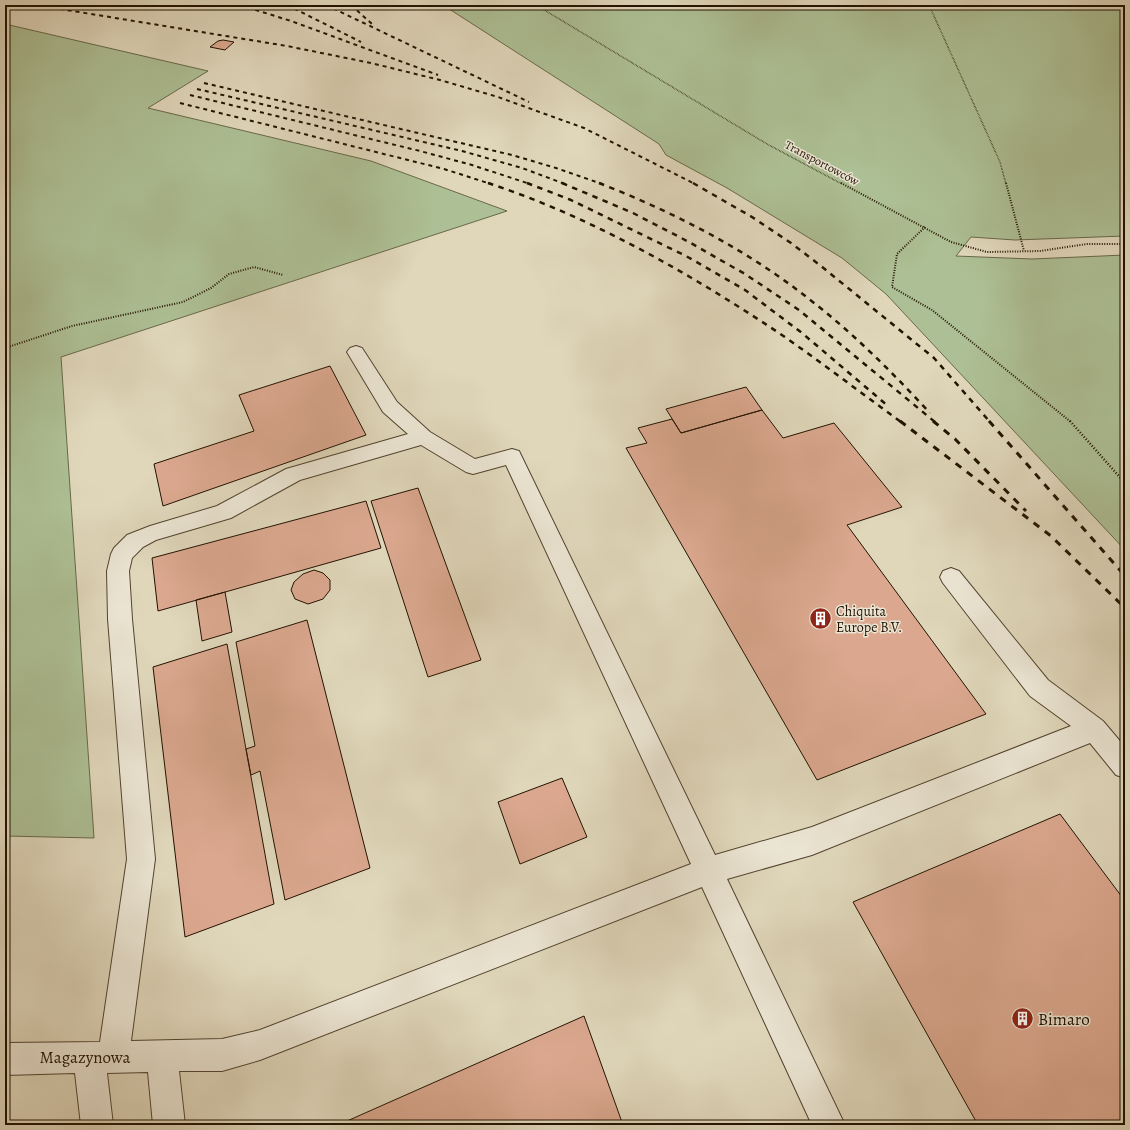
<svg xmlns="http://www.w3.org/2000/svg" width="1130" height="1130" font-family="Alegreya,serif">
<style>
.green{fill:#adbf94;stroke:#68684a}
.building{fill:#dba88f;stroke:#221200}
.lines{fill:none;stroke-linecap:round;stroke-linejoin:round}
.minor-casing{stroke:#52432f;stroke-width:2}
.path-far2{stroke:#221200;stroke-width:1.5;stroke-dasharray:0.5 1;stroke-linecap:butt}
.path-far1{stroke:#221200;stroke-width:2;stroke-dasharray:1 1.5;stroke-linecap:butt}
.path{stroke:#221200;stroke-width:2.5;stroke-dasharray:1 2;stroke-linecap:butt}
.minor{fill:#ebe5d3;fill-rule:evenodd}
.rail-far2{stroke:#221200;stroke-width:2;stroke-dasharray:4 4;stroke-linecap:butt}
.rail-far1{stroke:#221200;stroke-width:2.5;stroke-dasharray:5.5 5.5;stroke-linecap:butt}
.rail{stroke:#221200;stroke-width:3;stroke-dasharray:7 7;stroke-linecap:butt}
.labels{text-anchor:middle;stroke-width:3;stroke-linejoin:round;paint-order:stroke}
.far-street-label{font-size:12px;fill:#221200;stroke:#ebe5d3}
.poi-label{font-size:14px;fill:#221200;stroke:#ebe5d3;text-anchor:start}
.near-poi-label{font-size:17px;fill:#221200;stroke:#ebe5d3;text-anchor:start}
.near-street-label{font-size:17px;fill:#221200;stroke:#ebe5d3}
</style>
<rect width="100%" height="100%" fill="#e0d7bb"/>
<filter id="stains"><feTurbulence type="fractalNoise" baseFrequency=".005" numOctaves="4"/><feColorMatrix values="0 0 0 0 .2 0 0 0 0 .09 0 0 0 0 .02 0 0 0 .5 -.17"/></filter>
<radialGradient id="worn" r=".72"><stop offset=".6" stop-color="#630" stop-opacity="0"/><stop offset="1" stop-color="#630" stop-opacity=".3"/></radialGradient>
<!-- green -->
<path class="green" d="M443 5H1125V236L1015 240 971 237 956 256 1032 259 1125 255V550L886 294 842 258 727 188 666 155 659 144Z
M5 24 208 71 148 108 371 161 507 211 61 357 94 838 5 836Z"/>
<!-- building -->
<path class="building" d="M223 40 234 42 225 50 210 47 218 41Z
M330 366 366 435 163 506 154 464 254 431 239 395Z
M746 387 762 410 681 433 666 409Z
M762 410 783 438 834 423 902 507 847 525 986 714 817 780 626 448 647 443 638 428 672 419 681 433Z
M418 488 481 660 428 677 371 501Z
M366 501 381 548 158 611 152 558Z
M314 570 323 573 330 580V590L323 599 308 604 295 599 291 590 294 582 303 574Z
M225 592 232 632 202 641 196 600Z
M307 620 370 868 285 900 260 771 251 775 246 749 255 746 236 642Z
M227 644 274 904 185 937 153 667Z
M562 778 587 837 520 864 498 802Z
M1060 814 1125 901V1125H978L853 902Z
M584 1016 623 1125H338Z"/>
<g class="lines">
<defs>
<path id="minor" d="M356 346 362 348 397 402 430 432 475 459 512 449 519 451 715 855 812 827 1071 726 1030 696 943 583 940 577 943 571 951 568 959 571 1048 680 1103 721 1125 747V778L1116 775 1090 743 812 855 727 879 845 1125H812L702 887 260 1060 222 1071H179L185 1125H153L148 1072 107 1073 113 1125H81L75 1073 5 1075V1043L100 1042 127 859 108 619 107 571 111 554 114 548 127 535 150 526 217 506 286 469 408 434 383 412 347 352 350 348ZM421 445 466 472 473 474 506 465 691 864 260 1030 222 1039 131 1041 155 859 132 619 129 571 132 558 143 547 156 540 231 518 300 480Z"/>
</defs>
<!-- minor casing -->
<use href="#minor" class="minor-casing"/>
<!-- path-far2 -->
<path class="path-far2" d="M536 5 767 144 842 184
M929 5 1000 162 1006 184"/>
<!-- path-far1 -->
<path class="path-far1" d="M841 183 951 242 987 252 1040 251 1087 244H1125
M1006 183 1024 251
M925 227 897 254 892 287 932 310 1071 422
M5 348 72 326 183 302 211 288 229 274 254 267 283 275"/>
<!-- path -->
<path class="path" d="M1070 421 1125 483"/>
<!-- minor -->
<use href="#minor" class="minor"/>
<!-- rail-far2 -->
<path class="rail-far2" d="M36 5 287 46 371 63 440 80 498 97 584 128 695 184
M240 5 291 21 438 75
M287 5 361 42
M326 5 529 102
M351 5 372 24
M204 83 512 155 556 168 602 184
M197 89 462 151 522 168 565 184
M190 95 420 151 472 165 530 184
M180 103 444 169 491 184"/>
<!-- rail-far1 -->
<path class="rail-far1" d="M488 183C591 217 689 273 779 333 821 362 861 393 901 422
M527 183 571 200 686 256 745 290 802 333 888 406
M562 183 633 213 689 242 745 274 799 310 935 422
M599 183C673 212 746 249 809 299 853 333 892 372 930 413
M693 183 752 217 791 243 821 266 934 358 990 422"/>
<!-- rail -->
<path class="rail" d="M900 421 1051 536 1125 608
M933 421 955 439 1026 511
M989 421 1125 576"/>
</g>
<!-- icons -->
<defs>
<symbol id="building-disc" viewBox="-11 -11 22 22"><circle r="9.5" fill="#8f2418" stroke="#ebe5d3"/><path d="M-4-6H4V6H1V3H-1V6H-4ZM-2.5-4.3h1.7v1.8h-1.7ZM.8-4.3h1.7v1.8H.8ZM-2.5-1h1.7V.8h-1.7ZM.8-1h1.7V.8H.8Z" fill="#fff"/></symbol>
</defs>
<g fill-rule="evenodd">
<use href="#building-disc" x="808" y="606" width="25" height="25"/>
<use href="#building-disc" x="1010" y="1006" width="25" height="25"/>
</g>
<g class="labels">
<!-- far-street labels -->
<g class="far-street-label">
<text transform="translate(822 163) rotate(28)" y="4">Transportowców</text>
</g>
<!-- poi labels -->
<g class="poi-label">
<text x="836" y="616">Chiquita<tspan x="836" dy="16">Europe B.V.</tspan></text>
</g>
<!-- near-poi labels -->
<g class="near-poi-label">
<text x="1038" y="1025">Bimaro</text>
</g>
<!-- near-street labels -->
<g class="near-street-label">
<text x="85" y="1063">Magazynowa</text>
</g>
</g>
<!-- margin -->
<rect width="1130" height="1130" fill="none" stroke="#e0d7bb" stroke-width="20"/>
<rect x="6" y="6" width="1118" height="1118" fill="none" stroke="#221200" stroke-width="2"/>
<rect x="10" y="10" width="1110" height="1110" fill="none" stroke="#221200"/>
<rect width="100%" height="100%" filter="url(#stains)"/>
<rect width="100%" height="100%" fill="url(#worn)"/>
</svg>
